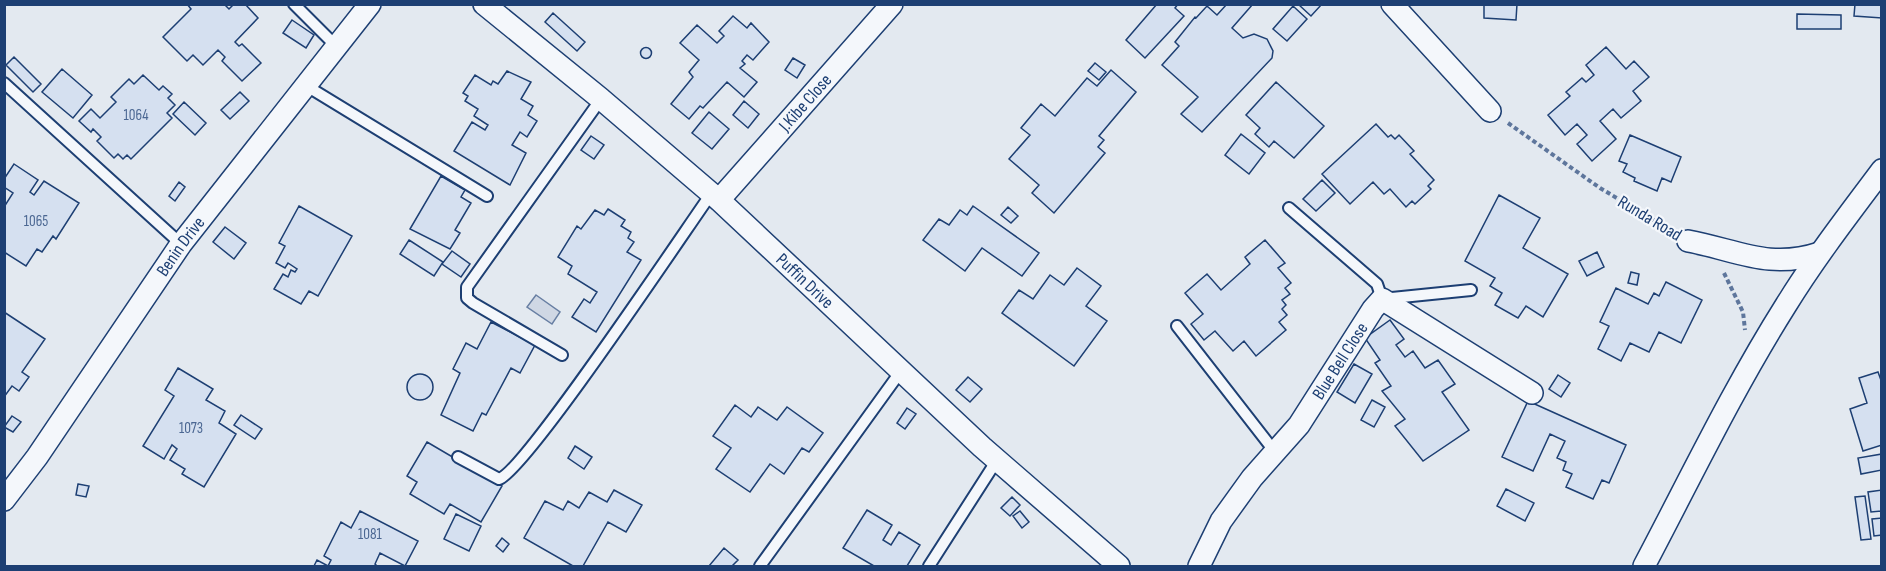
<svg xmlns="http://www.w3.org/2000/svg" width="1886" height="571" font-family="'Sofia Sans Condensed',sans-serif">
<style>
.green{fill:#e3e9f0;stroke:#687fa3;stroke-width:1.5}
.water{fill:#cfd7e4;stroke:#687fa3;stroke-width:1.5}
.building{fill:#d5e0f0;stroke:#1d3f73;stroke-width:1.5}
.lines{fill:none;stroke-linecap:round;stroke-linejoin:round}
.service-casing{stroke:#1d3f73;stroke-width:14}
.minor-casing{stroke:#1d3f73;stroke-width:24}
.path{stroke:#5e769c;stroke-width:4;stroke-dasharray:4.5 3;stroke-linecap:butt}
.service{stroke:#f4f7fb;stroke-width:10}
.minor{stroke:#f4f7fb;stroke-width:21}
.labels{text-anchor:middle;stroke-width:4.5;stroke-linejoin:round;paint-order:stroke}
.number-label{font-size:15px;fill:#4b6792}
.street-label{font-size:18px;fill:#1d3f73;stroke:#f4f7fb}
</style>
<rect width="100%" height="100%" fill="#f4f7fb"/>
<!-- green -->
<path class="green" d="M4 5H1881V566H5Z"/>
<!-- water -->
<path class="water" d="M536 295 560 312 552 324 527 307Z"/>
<!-- building -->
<path class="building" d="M187 4H224L229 9 234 4H245L258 18 235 42 239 46 242 44 261 63 242 81 222 61 225 57 218 50 203 65 193 55 187 61 163 37 191 9Z
M1157 4H1178L1175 8 1184 16 1145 58 1126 40Z
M1227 4H1253L1232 28 1243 38 1254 34 1267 39 1273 51 1272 58 1202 132 1181 114 1198 97 1162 65 1179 46 1175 42 1195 17 1196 18 1207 6 1217 15Z
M1298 4H1322L1311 16Z
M1484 4H1517L1516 20 1484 18Z
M1855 4H1882V18L1854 16Z
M1293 6 1307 19 1287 41 1273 29Z
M553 13 585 42 577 51 545 22Z
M1797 14 1841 15V29H1797Z
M733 16 747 28 751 23 769 42 753 60 747 55 742 61 745 64 740 68 757 82 744 97 727 82 703 108 700 106 689 119 671 104 693 77 689 72 699 60 680 43 697 25 717 43 724 36 719 31Z
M292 20 314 35 306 48 283 33Z
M1606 47 1626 69 1634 61 1649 77 1633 91 1641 101 1621 118 1613 109 1600 121 1616 139 1592 161 1577 144 1587 135 1577 124 1565 135 1548 115 1570 96 1566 92 1582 78 1586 82 1594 75 1586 65Z
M640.5 53a5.5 5.5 0 1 1 11 0a5.5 5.5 0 1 1-11 0Z
M14 57 41 84 33 92 6 65Z
M793 58 805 65 797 78 785 70Z
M1095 63 1106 72 1099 80 1088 71Z
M62 69 92 95 73 118 42 92Z
M1111 70 1136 92 1099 136 1104 140 1098 147 1105 153 1054 213 1032 193 1039 185 1009 159 1030 135 1021 128 1041 104 1055 116 1087 78 1097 86Z
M507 71 531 82 521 99 533 106 528 115 537 121 527 137 520 132 512 145 526 153 510 185 454 151 472 122 485 130 488 125 474 116 478 109 465 101 468 96 463 93 475 75 491 85 493 81 498 84Z
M143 75 159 90 163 86 172 94 168 98 175 105 167 113 172 118 131 159 127 155 123 159 118 154 114 158 97 141 101 137 93 129 91 132 79 121 91 109 100 118 116 102 111 97 129 79 134 84Z
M1276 82 1324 126 1294 158 1274 141 1269 147 1255 134 1260 128 1246 115Z
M240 92 249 101 230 119 221 110Z
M744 101 759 114 748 128 733 115Z
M184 102 206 123 195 135 173 114Z
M709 112 729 129 712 149 692 133Z
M1376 124 1388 137 1391 135 1395 139 1399 135 1414 151 1410 154 1434 180 1428 186 1431 189 1415 204 1412 201 1406 207 1390 189 1384 194 1373 182 1350 204 1322 174Z
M1241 134 1265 153 1249 174 1225 155Z
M1630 135 1681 157 1671 182 1662 178 1657 191 1634 181 1635 178 1623 172 1627 164 1619 161Z
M591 136 604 145 594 159 581 150Z
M14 164 38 180 30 192 34 195 44 181 79 203 56 239 53 236 42 252 37 249 26 266 4 252V207L13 193 4 187V179Z
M441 176 465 190 461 197 471 203 455 230 460 233 450 249 410 229Z
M1322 180 1335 193 1316 211 1303 199Z
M179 182 185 187 175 201 169 196Z
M1499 195 1540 218 1523 248 1568 274 1543 317 1526 306 1518 318 1495 305 1502 293 1490 286 1495 278 1465 261Z
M299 206 352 236 318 296 309 291 301 304 274 289 283 274 288 277 291 270 295 272 297 269 288 263 285 268 276 263 285 246 279 243Z
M973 206 1039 253 1022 276 982 248 965 271 923 240 939 219 949 225 960 210 967 215Z
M1008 207 1018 216 1011 223 1001 215Z
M608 209 625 220 621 226 631 232 628 238 634 242 627 252 641 260 596 332 572 317 584 299 590 303 597 292 568 274 572 266 558 257 577 226 581 229 595 210 604 215Z
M225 227 246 243 234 259 213 242Z
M409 240 443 262 434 276 400 254Z
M1265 240 1285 263 1278 268 1291 283 1285 288 1290 294 1282 300 1286 305 1282 309 1287 315 1279 322 1286 330 1256 356 1244 341 1233 351 1215 331 1204 340 1191 324 1203 314 1185 293 1207 274 1221 290 1250 264 1245 257Z
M452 251 470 264 461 277 442 264Z
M1597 252 1604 267 1587 276 1579 261Z
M1077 268 1101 286 1086 306 1107 321 1074 366 1002 313 1019 290 1033 299 1050 275 1064 285Z
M1631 272 1639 274 1637 285 1628 283Z
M1666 282 1702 300 1681 343 1659 332 1649 352 1630 343 1621 361 1598 349 1609 326 1600 322 1616 288 1648 304 1654 293 1659 296Z
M4 312 45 339 22 372 29 377 19 391 12 386 4 397Z
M1390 320 1404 339 1396 345 1405 357 1413 351 1425 368 1438 360 1455 384 1442 392 1469 430 1423 461 1395 426 1405 419 1382 391 1391 386 1375 363 1380 360 1365 338Z
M491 322 535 345 520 373 511 368 486 415 482 413 473 431 441 415 460 373 453 369 466 343 477 349Z
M1354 364 1372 374 1355 403 1337 392Z
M178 368 213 389 206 400 225 411 219 423 236 434 204 487 182 474 185 469 170 460 177 449 172 445 164 459 143 446 174 396 165 390Z
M1878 372 1882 383V445L1863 451 1850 409 1867 403 1859 378Z
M407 387a13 13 0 1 1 26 0a13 13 0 1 1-26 0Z
M1558 375 1570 383 1561 397 1549 389Z
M968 377 982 389 970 402 956 390Z
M1372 400 1385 407 1374 427 1361 420Z
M1528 401 1626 445 1609 483 1602 480 1593 499 1566 487 1572 474 1563 470 1566 462 1557 458 1565 441 1550 434 1533 471 1502 457Z
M735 405 751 417 758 407 777 420 787 407 823 433 809 452 802 448 784 474 770 464 750 492 716 469 731 448 713 436Z
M907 408 916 414 905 429 897 423Z
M241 415 262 429 255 439 234 425Z
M12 416 21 422 13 432 4 427Z
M427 442 502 486 481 522 450 504 444 514 410 494 417 482 407 476Z
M575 446 592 457 584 469 568 458Z
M1882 454V470L1861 474 1858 458Z
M78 484 89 486 86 497 76 495Z
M1506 489 1534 503 1525 521 1497 506Z
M614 490 642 505 626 532 608 522 583 566H573L524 538 545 501 563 510 568 501 579 508 589 492 607 502Z
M1882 490V513L1881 511 1871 512 1868 492Z
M1865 496 1871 539 1861 540 1855 497Z
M1012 497 1020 505 1010 516 1001 508Z
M867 510 892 525 883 540 891 545 899 532 920 545 907 566H874L843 548Z
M360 511 418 541 405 566 380 553 375 564 377 566H314L317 560 328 566 331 560 324 556 341 522 351 528Z
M1020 511 1029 522 1022 528 1013 516Z
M456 514 481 526 469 551 444 539Z
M1882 518V535L1874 536 1872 519Z
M502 538 509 544 503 552 496 546Z
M724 548 738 560 732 566H709Z"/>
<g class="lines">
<defs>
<path id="service" d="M294 4 335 45
M4 83 181 244
M305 85 487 196
M1289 208 1377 284 1382 299 1471 290
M1177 326 1275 452
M562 355 473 303 467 298V287L601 99
M458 457 499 479C525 471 684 232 711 194
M760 566 901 371
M929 566 997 460"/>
<g id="minor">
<path id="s1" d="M484 4 601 99 719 200 982 447 1119 566"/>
<path d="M1392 4 1490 111"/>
<path id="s2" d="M719 200 892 4"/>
<path d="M1688 241C1737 250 1769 270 1820 253"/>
<path id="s3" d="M4 500 37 457 181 244 370 4"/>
<path id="s4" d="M1199 566 1221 521 1252 478 1299 425 1373 309 1382 299 1532 393"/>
<path d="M1644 566C1690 479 1733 389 1786 305 1815 258 1849 214 1882 170"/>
</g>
</defs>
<!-- service casing -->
<use href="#service" class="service-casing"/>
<!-- minor casing -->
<use href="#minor" class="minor-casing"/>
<!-- path -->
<path class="path" d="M1508 123 1600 188 1672 231
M1724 273 1743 312 1745 330"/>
<!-- service -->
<use href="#service" class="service"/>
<!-- minor -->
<use href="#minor" class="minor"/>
</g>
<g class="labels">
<!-- number labels -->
<g class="number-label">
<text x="136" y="120">1064</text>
<text x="36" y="226">1065</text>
<text x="191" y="433">1073</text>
<text x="370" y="539">1081</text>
</g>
<!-- street labels -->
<g class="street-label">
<text dy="6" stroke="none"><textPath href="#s2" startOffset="130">J.Kibe Close</textPath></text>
<text transform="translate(1650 218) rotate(31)" y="6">Runda Road</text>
<text dy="6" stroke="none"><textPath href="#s3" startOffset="309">Benin Drive</textPath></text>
<text dy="6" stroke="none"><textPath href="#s1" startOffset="424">Puffin Drive</textPath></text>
<text dy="6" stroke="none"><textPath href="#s4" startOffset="250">Blue Bell Close</textPath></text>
</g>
</g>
<!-- border -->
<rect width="1886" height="571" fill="none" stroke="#1d3f73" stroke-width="12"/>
</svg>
